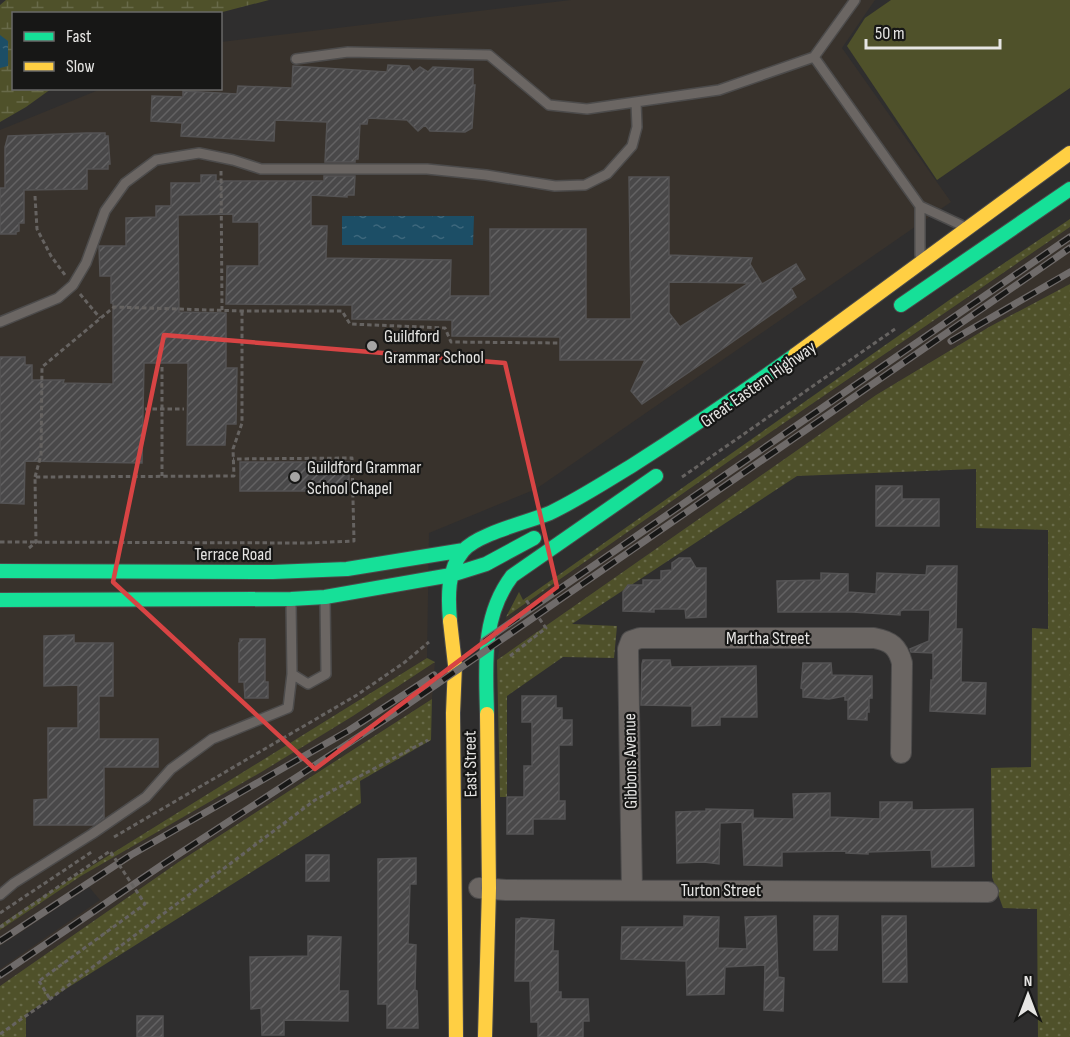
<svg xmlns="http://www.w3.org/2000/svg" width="1070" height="1037" font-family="'Sofia Sans Condensed',sans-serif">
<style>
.built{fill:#38322c}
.grass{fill:url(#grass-dots)}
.wetland{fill:url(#wetland-marsh)}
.pitch{fill:#4f512a}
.water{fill:url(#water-ripples)}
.building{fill:url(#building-hatch);stroke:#545354;stroke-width:1.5;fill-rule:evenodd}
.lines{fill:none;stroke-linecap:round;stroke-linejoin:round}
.lane-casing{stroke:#4c4b4b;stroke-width:12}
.street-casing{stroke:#4c4b4b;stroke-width:22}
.fast-casing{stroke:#4c4b4b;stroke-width:16}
.slow-casing{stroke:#4c4b4b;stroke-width:16}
.path{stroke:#666361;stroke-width:3;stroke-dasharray:4.5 3;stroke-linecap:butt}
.lane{stroke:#6b6663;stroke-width:9}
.street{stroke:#6b6663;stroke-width:20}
.fast{stroke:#16e098;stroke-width:14}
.slow{stroke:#ffcf43;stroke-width:14}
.rail-casing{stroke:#6f6b6a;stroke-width:7}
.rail{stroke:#171716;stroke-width:4.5;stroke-dasharray:14;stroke-linecap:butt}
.path-bridge{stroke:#666361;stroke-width:3;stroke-dasharray:4.5 3;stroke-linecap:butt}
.marked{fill:none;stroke:#d84444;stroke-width:4.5;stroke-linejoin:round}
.poi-dot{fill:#a6a5a4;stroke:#171716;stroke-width:2}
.labels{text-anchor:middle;stroke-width:4.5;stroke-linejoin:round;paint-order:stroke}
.poi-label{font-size:18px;fill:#e6e5e3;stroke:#171716;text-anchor:start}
.street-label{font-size:18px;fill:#e6e5e3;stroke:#171716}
</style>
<defs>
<pattern id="grass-dots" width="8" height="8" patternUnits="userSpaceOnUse" patternTransform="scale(1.5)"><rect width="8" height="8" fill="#4f512a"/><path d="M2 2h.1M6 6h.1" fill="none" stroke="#686a49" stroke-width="1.8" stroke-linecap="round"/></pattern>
<pattern id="wetland-marsh" width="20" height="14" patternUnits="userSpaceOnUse" patternTransform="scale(1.5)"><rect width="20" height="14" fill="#4f512a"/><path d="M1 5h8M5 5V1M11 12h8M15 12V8" fill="none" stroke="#686a49"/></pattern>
<pattern id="water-ripples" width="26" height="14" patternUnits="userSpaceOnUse" patternTransform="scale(1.5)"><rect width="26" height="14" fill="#1c4e66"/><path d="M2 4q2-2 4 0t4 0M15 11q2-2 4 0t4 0" fill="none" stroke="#3d677c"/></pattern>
<pattern id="building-hatch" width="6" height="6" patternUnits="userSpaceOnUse" patternTransform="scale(1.5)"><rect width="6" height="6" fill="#494849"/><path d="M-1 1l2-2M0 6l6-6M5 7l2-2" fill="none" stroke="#636263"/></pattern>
</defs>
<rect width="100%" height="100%" fill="#2f2e2e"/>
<!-- built -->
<path class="built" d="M571 0H875L842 48 951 202 536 489 429 533 427 658 37 900 0 925V130L101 89 220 88 221 42Z
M1070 227V284L989 327 876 395 497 660 506 617 768 434Z
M435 662 432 699 180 861 0 986V969L100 900 89 887 0 946V930L81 876 353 716Z"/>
<!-- grass -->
<path class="grass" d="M1070 219V227L768 434 506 617 519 592 523 600 955 296Z
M1070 284V1037H1038L1037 909 1003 908 992 877 991 768 1031 767 1032 628 1048 629V530L976 528V469L797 476 572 624 617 626 614 658 563 657 507 696V797H500L497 660 876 395 989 327Z
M427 658 435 662 353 716 263 771 81 876 0 930V925L37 900Z
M432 699 431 740 360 781 361 803 26 1014V1037H0V986L180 861Z"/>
<!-- wetland -->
<path class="wetland" d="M6 0H269L215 14H14V88L51 89 26 107 0 122V5Z"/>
<!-- pitch -->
<path class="pitch" d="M891 0H1070V88L937 180 847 46 865 18Z"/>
<!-- water -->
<path class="water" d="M0 35 8 41V66L0 68Z
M342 216H474L473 245H342Z"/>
<!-- building -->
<path class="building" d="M388 65 409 66 413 72 420 67 428 72 433 67 473 69V85H475L472 128 465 132 430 131 425 125 418 131 407 120 368 118 367 124H360L358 159H355V162H325L327 122 275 120 274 141 181 136 182 123 151 121 152 96 183 97V91L237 94 238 86 292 88 293 66 387 72Z
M86 133H105V136H108L110 164H108V169H87V189L24 190V223H19V231L16 232V234H0V188H5V147L8 136Z
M201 175H216V181H324V176H355L354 195H347V197L311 195V226H327L326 258 451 260 450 296H490V229H586V319H631L629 177H669V255L752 258 750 264 762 284 796 264 805 279 791 288 796 297 704 362 642 404 631 391 645 360H560V337L452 336V320L352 319V305L226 304 227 266H259V222H233V214L178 215 179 312 226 313V368H237L236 424H226L225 445H187L188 363H144L142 463 25 461 24 504 0 503V357H25V365H32V380H64L63 383 113 384V303H111V276H100L99 246H126V218L156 217V206H171V183H201ZM669 282 749 283 680 327 669 313Z
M240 462H349V491H240Z
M876 486H902V499H939V526H876Z
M679 558H690L696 568H706V617L686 618 685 609H654V612L623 611V592L628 585H643V580H661V571L672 570V563Z
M927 566H957L956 629H962L961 682 986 683 985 714 930 711 931 680H933V653L911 652 910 649 929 641 930 610H903L900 611V615L852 612H778L777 581 821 580V573L848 574V592L876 594 877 573 926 575Z
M74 635V643H113V696H99V739H158V767H104V818L94 825H34V800L48 799V728H78V685L44 686V636Z
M240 639H265V682H268V698H245L244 682H239V643H240Z
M643 660H670L671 667 756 666 757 717H720V725L692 726V706L641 705 642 664Z
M803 663H831L832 675 872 676V698H869V712H867V720L848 719V700H845V696L829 699 803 697V689L801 688Z
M522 696H556V708H562V720H572V745H559V801H565V819H533V834H507V797H524V766H532V722H522Z
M830 793V817L880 819V802H912V810L973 809 974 866 932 867 931 850 868 852V854L846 853V851L782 852V866L744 865 742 822 720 823 719 864 704 862 677 863 676 812 706 811V809L753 810V818L794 819 793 794Z
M306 855H329V881H306Z
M416 858V884H410L408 944 416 945 415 990 417 991 418 1028H387V1004H378V859Z
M684 916 719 917 718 948 747 949 745 917 776 916 778 977 784 978 783 1011 764 1010 765 965 725 967 724 994 687 995 686 961 621 959 622 927H684Z
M814 916H838L837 950H814Z
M882 916H906L907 982H883Z
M521 918 554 920 553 951H558V992H561V999H588L589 1021H583V1037H538V1022H531L530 981H515L516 919H521Z
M308 936 341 937 339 991H348V1021L284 1020V1035H262L261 1008 251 1009 250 957 308 956Z
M137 1016H163V1037H137Z"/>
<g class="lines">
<defs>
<path id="lane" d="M814 57 855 0
M296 59 348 52 489 55 549 105 587 109 719 90 814 57 920 206 961 225
M920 255V206
M0 322 58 298 73 285 86 263 105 211 125 183 156 160 199 153 233 160 261 169H427L486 175 555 186 585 185 607 174 632 146 637 127 636 102
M291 602 292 674
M0 895 14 883 92 834 146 797 171 769 212 739 288 708 292 674 308 684 326 674 325 598"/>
<path id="street" d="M479 888 506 890 988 892
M632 890 628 649 631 641 640 638H874C891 641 898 647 902 663L901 753"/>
<path id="fast" d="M901 305 1070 189
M0 571 273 572 347 569 464 550
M451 575 486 564 534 538
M0 600 291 599 325 597 451 575
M450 621C448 598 447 570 463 551 477 534 528 522 550 513 579 499 605 482 633 465 688 430 742 393 795 355
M487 714C486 665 481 617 512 576L656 476"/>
<path id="slow" d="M795 355 1070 153
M450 621 455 665 453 713 456 1037
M485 1037 489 888 487 714"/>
</defs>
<!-- lane casing -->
<use href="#lane" class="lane-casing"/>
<!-- street casing -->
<use href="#street" class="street-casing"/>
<!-- fast casing -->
<use href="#fast" class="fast-casing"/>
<!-- slow casing -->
<use href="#slow" class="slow-casing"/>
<!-- path -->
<path class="path" d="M221 171 222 310
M35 196 37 229 51 256 65 275
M80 294 100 318
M162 367V476
M145 409H184
M35 477 41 455 42 367 114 307 242 311H342L350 324 445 328 451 342 560 343
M682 477 895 329
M0 542 307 543 354 541 352 458 233 459
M29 548 36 542 35 477 234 476 233 449 242 423V311
M510 656 546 628 526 600
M114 837 357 695 405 662 429 642
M0 913 93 851
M39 981 50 999
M0 1034 50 999 315 800 428 740"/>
<!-- lane -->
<use href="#lane" class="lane"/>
<!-- street -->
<use href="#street" class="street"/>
<!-- fast -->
<use href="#fast" class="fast"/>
<!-- slow -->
<use href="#slow" class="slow"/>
<defs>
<path id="rail" d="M951 341 1070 272
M484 641 1070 237
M0 941 131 855 348 731 434 675
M0 975 162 865 395 713 1070 248"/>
</defs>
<!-- rail casing -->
<use href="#rail" class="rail-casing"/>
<!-- rail -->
<use href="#rail" class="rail"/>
<!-- path-bridge -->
<path class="path-bridge" d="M0 927 110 851 145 904 39 981"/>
</g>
<!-- marked area -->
<path class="marked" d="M164 335 505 363 557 587 315 769 113 582Z"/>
<!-- markers -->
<g class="poi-dot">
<circle cx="372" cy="346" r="6"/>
<circle cx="295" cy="477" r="6"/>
</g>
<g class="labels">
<!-- poi labels -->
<g class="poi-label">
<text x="384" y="342">Guildford<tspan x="384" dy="21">Grammar School</tspan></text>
<text x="307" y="473">Guildford Grammar<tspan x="307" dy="21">School Chapel</tspan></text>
</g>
<!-- street labels -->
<g class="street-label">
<text transform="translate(758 384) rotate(-35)" y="6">Great Eastern Highway</text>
<text x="233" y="560">Terrace Road</text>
<text x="768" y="644">Martha Street</text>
<text transform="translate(630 761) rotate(-91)" y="6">Gibbons Avenue</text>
<text transform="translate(470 764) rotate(-91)" y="6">East Street</text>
<text x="721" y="896">Turton Street</text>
</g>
</g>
<!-- legend -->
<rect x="12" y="12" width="210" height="78" fill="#171716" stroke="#6a6968" stroke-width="1.5"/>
<rect x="24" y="32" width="30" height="9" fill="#16e098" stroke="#6a6968" stroke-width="1.5"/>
<text x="66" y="42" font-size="18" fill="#e6e5e3">Fast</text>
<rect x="24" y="62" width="30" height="9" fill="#ffcf43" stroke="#6a6968" stroke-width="1.5"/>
<text x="66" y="72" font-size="18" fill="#e6e5e3">Slow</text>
<!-- north arrow -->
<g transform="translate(1028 995)" stroke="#171716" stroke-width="4.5" paint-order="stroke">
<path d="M0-4.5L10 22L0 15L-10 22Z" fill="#e6e5e3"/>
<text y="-9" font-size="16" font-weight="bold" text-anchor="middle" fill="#e6e5e3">N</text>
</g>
<!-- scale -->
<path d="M866 39v9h134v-9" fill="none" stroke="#e6e5e3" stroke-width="3"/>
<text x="875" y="39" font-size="18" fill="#e6e5e3" stroke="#171716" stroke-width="4.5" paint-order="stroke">50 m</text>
</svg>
